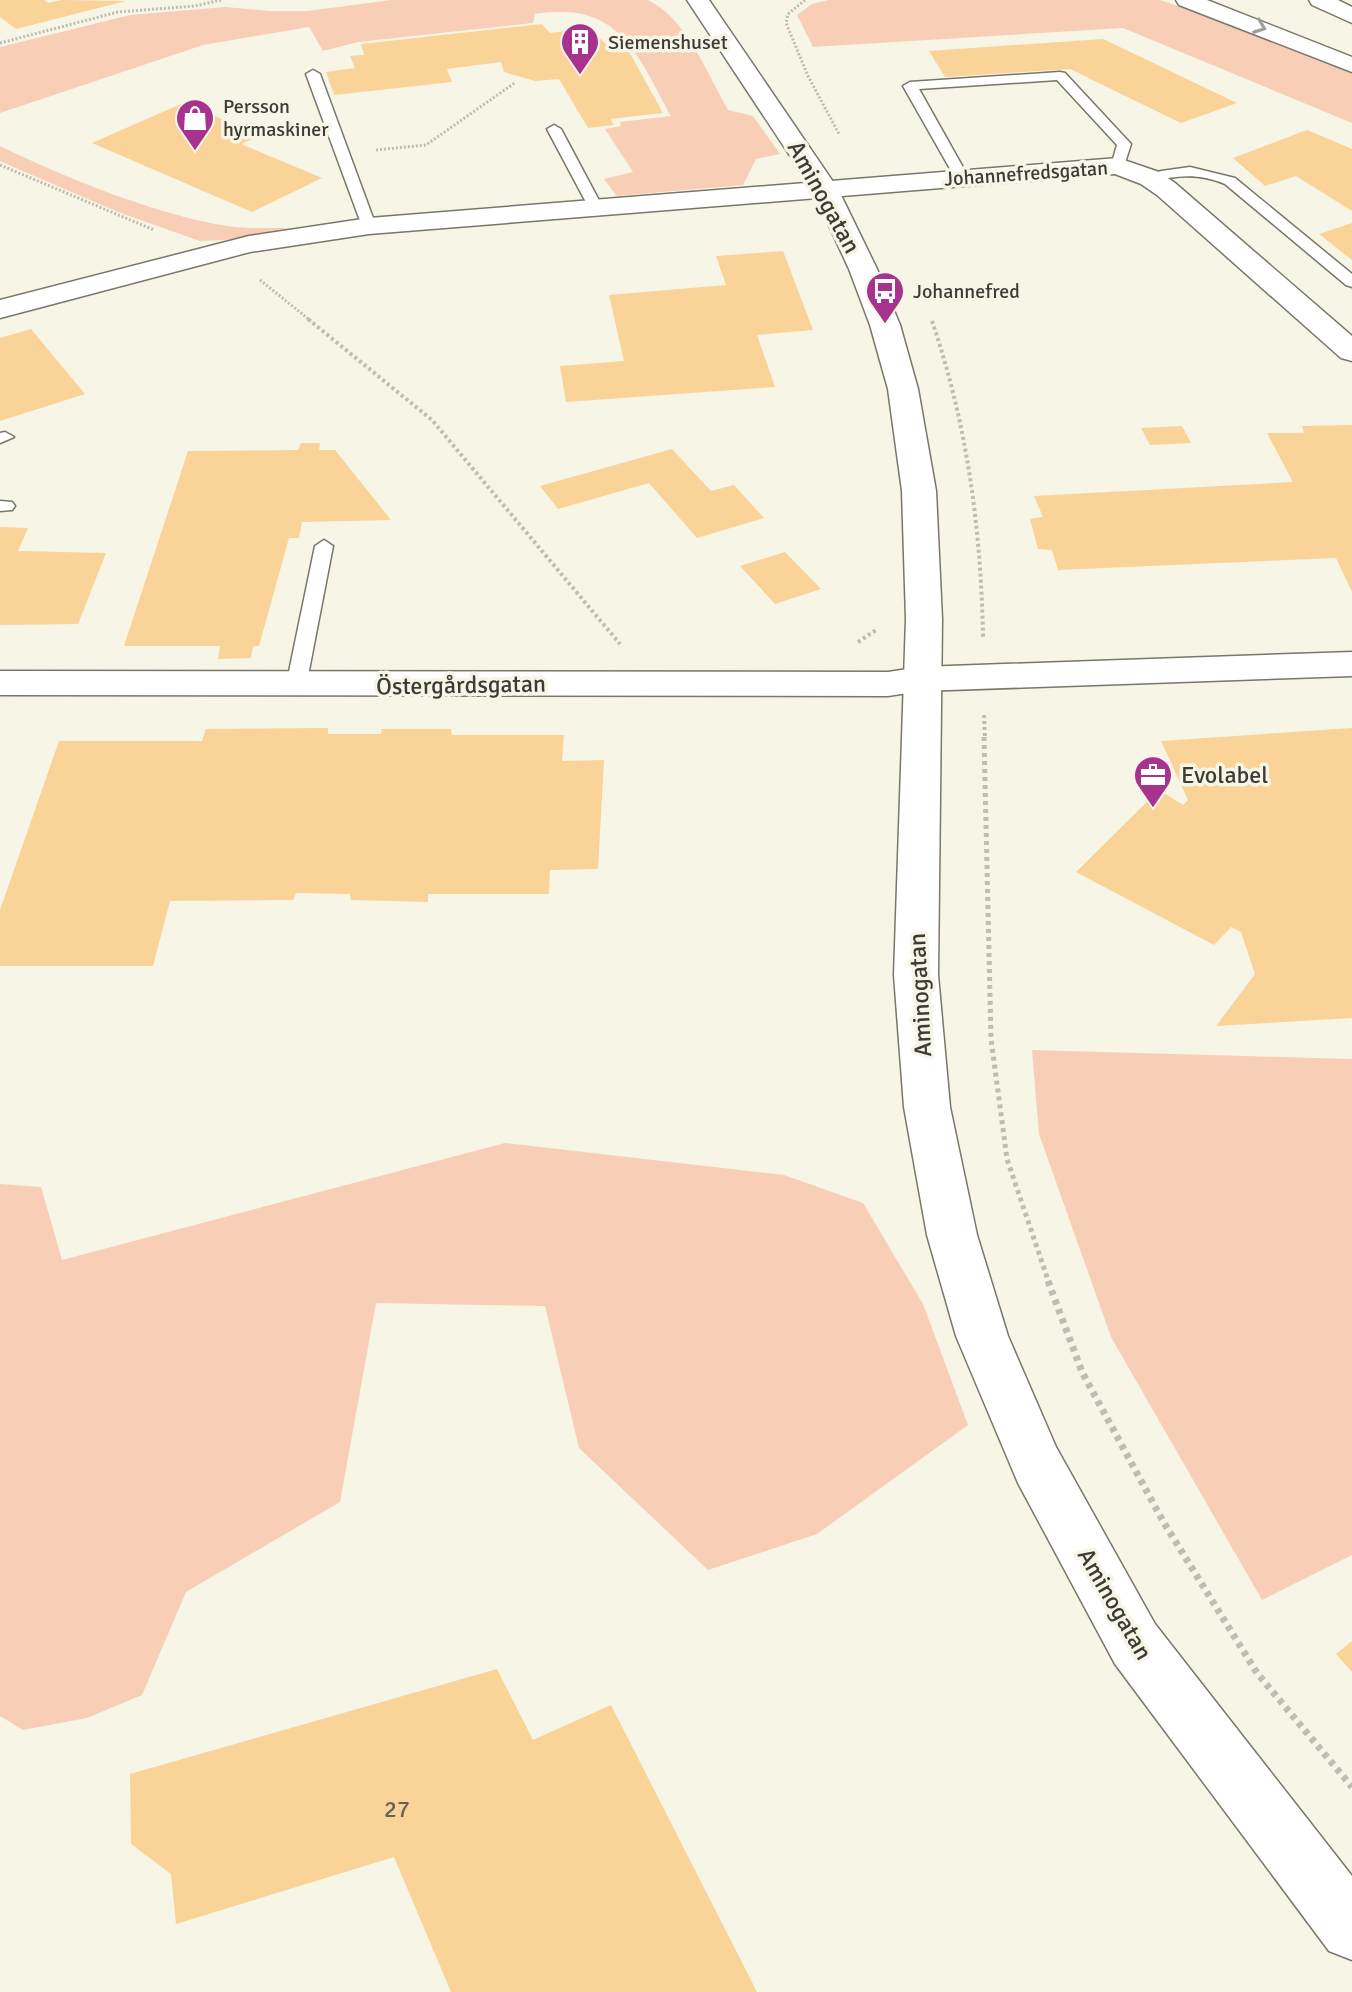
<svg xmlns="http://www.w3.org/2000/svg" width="1352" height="1992" font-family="Signika,sans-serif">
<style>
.green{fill:#f8cfb6}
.building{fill:#fad399}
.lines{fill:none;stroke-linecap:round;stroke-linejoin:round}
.lane-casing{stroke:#78776a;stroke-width:3}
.street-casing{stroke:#78776a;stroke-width:3}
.secondary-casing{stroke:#78776a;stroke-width:3}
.highway-casing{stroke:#78776a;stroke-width:3}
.path-far3{stroke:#bfbdb1;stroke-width:3;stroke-dasharray:2 2;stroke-linecap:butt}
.path-far2{stroke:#bfbdb1;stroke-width:4;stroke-dasharray:3 3;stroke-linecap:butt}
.path-far1{stroke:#bfbdb1;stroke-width:5;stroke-dasharray:4 4;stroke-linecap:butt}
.path{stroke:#bfbdb1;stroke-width:7;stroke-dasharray:5 5;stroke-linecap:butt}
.lane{fill:#fff;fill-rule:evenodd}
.street{fill:#fff;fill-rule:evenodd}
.secondary{fill:#fff;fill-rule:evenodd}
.highway{fill:#fff;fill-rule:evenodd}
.oneway{stroke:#9e9d9a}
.labels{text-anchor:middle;stroke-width:7;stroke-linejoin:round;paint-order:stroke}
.far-poi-label{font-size:20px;fill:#3c3b36;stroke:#f7f5e6;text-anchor:start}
.far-street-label{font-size:20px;fill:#3c3b36;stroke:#f7f5e6}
.street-label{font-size:24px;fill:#3c3b36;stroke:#f7f5e6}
.poi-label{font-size:24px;fill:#3c3b36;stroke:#f7f5e6;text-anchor:start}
.near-number-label{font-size:24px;fill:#6c614f}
</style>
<rect width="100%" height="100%" fill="#f7f5e6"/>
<!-- green -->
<path class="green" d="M392 0H648C687 19 707 73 728 110L753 116 780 154 756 159 743 185 617 196 604 179 633 172 605 129 621 126 620 122 671 116C637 54 619 0 535 14L533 23 358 42 323 51 309 27 203 45 0 113V47L130 15 225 7 270 11H307Z
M829 0H1160L1272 39 1352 72V123L1123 28 813 47 797 15 812 4Z
M0 146C69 179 144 210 220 225 242 229 266 228 288 228L245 239 200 241 118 212 11 166 0 161Z
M1032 1050 1352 1059V1555L1262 1600 1111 1337 1039 1134Z
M505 1143 784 1175 863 1203 923 1304 968 1425 817 1534 708 1570 579 1448 545 1306 376 1303 340 1502 186 1592 142 1695 87 1718 23 1730 0 1716V1184L41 1187 62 1260Z"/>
<!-- building -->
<path class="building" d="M0 0H44L48 3 62 0 126 1 16 29 0 17Z
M542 24 550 33 566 31 601 39 608 46H626L663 113 610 119 614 125 588 128 559 79 535 81 504 72 501 62 447 69 452 82 334 95 326 72 355 68 350 56 364 55 361 44Z
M1103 39 1237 103 1181 123 1070 69 945 77 929 51Z
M183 103 261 135 241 144 322 178 252 212 92 143Z
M1307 130 1352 149V211L1296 176 1265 186 1233 158Z
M1352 223V260L1319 234Z
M783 251 813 330 757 335 775 387 566 402 560 366 624 361 609 295 726 285 716 256Z
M31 329 85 394 0 421V338Z
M1352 425V592L1336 558 1058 570 1052 550 1038 549 1030 519 1043 517 1034 496 1293 482 1267 433H1304L1302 426Z
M1182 426 1191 443 1150 445 1141 428Z
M301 443H320L319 450H335L391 520 302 522 299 538H289L259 646H253L251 658 218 659 220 646H124L188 451 298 450Z
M672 449 711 491 734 485 764 518 697 538 649 483 558 509 540 486Z
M0 527 28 528 18 551 106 553 78 624 0 625Z
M785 552 821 589 775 604 740 566Z
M328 728V734H381L382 729H451L452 735H564L562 761 604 760 598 869 550 870 549 894H428V902L351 900 350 894 296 893 293 900 170 901 153 966H0V910L59 741H202L206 729Z
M1352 728V1018L1216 1026 1255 974 1241 932 1231 927 1214 945 1076 872 1159 790 1183 805 1188 800 1161 741Z
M1352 1641V1672L1336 1654Z
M497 1669 533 1740 611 1705 757 1992H451L394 1857 176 1924 171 1874 131 1844 130 1774Z"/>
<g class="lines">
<defs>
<path id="lane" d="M313 70 320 74 376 226 374 229 369 230 362 226 306 74Z
M1060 72 1065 73 1131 144 1123 169H1113L1111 166 1117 145 1057 80 919 89 969 178 962 182 957 181 903 86 910 82Z
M554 125 561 129 602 206 600 209 595 210 588 206 547 129Z
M1190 167 1235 178 1352 274V287L1346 285 1225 184C1199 173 1177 175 1150 182L1143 178 1161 171Z
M5 432 14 437 0 443V433Z
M0 501 12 502 15 506 12 510 0 511Z
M324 540 333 546 306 686 296 693 286 686 315 546Z"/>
<path id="street" d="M1118 158 1159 172 1175 183 1352 336V361L1341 358 1157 195 1141 184 1115 174 369 234 250 252 0 318V300L249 236 369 218Z
M1352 652V676L921 691 888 696 0 695V671L888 672 921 667Z"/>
<path id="secondary" d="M687 0H709L838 189 877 269 900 325 918 389 936 491 942 619 938 975 950 1107 977 1235 1008 1336 1056 1447 1155 1624 1352 1876V1960L1329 1951 1115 1664 1018 1483 956 1336 927 1235 904 1107 894 975 906 619 902 491 888 389 870 325 849 269 812 189Z"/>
<path id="highway" d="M1176 0H1207L1352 57V72L1179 5Z
M1309 0H1338L1352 7V23L1312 5Z"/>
</defs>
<!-- lane casing -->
<use href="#lane" class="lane-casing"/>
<!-- street casing -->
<use href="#street" class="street-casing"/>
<!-- secondary casing -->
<use href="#secondary" class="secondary-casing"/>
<!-- highway casing -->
<use href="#highway" class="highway-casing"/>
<!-- path-far3 -->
<path class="path-far3" d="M805 0 788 14 786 23 808 76 839 134
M0 43 118 12 195 6 221 0
M376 150 426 145 516 82
M0 165 154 230
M260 280 311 321"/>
<!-- path-far2 -->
<path class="path-far2" d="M308 319 432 420 620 644
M932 321C967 424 981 528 983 637
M858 642 876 630
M984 715 985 739"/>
<!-- path-far1 -->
<path class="path-far1" d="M984 737 991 1039 1007 1159 1049 1283"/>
<!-- path -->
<path class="path" d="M1048 1281 1082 1372 1164 1523 1257 1673 1352 1787"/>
<!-- lane -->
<use href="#lane" class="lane"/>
<!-- street -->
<use href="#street" class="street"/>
<!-- secondary -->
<use href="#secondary" class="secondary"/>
<!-- highway -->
<use href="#highway" class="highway"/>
</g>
<!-- one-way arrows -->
<defs><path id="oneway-chevron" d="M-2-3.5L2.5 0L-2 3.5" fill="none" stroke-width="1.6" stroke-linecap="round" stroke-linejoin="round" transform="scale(2)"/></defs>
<use class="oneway" href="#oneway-chevron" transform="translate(1260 27) rotate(21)"/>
<!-- icons -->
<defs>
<symbol id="building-pin" viewBox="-11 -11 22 30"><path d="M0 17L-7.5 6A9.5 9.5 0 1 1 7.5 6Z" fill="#a7338e" stroke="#f7f5e6"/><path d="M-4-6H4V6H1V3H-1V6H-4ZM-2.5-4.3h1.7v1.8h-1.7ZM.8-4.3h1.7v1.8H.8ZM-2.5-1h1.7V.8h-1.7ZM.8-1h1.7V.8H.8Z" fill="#fff"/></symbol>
<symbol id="shop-pin" viewBox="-11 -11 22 30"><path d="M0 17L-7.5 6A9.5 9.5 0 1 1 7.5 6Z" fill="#a7338e" stroke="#f7f5e6"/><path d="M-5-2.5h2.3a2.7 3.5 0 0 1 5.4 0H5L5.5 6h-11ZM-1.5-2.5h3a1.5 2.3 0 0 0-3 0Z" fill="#fff"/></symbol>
<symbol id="bus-pin" viewBox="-11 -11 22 30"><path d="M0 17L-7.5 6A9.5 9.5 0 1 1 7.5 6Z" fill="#a7338e" stroke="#f7f5e6"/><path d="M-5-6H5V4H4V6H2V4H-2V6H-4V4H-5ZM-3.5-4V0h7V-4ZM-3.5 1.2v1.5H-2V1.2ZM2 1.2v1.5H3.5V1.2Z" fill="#fff"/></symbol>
<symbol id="office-pin" viewBox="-11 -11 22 30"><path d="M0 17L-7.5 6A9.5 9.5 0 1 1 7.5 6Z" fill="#a7338e" stroke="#f7f5e6"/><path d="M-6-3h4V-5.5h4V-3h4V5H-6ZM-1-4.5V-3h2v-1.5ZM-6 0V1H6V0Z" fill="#fff"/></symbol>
</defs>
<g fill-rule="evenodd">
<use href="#building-pin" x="558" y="20" width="44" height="60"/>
<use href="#shop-pin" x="173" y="96" width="44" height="60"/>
<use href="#bus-pin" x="863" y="269" width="44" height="60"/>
<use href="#office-pin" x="1131" y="753" width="44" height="60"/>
</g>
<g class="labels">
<!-- far-poi labels -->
<g class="far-poi-label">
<text x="608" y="49">Siemenshuset</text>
<text x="223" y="113">Persson<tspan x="223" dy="23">hyrmaskiner</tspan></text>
<text x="913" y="298">Johannefred</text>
</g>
<!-- far-street labels -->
<g class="far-street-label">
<text transform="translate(1026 173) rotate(-4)" y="7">Johannefredsgatan</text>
</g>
<!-- street labels -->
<g class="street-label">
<text transform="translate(824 197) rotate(61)" y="8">Aminogatan</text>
<text transform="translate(461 685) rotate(-1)" y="8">Östergårdsgatan</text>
<text transform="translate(920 995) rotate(-93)" y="8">Aminogatan</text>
<text transform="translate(1115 1604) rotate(60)" y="8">Aminogatan</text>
</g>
<!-- poi labels -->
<g class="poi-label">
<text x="1181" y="783">Evolabel</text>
</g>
<!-- near-number labels -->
<g class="near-number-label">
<text x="397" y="1817">27</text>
</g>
</g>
</svg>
